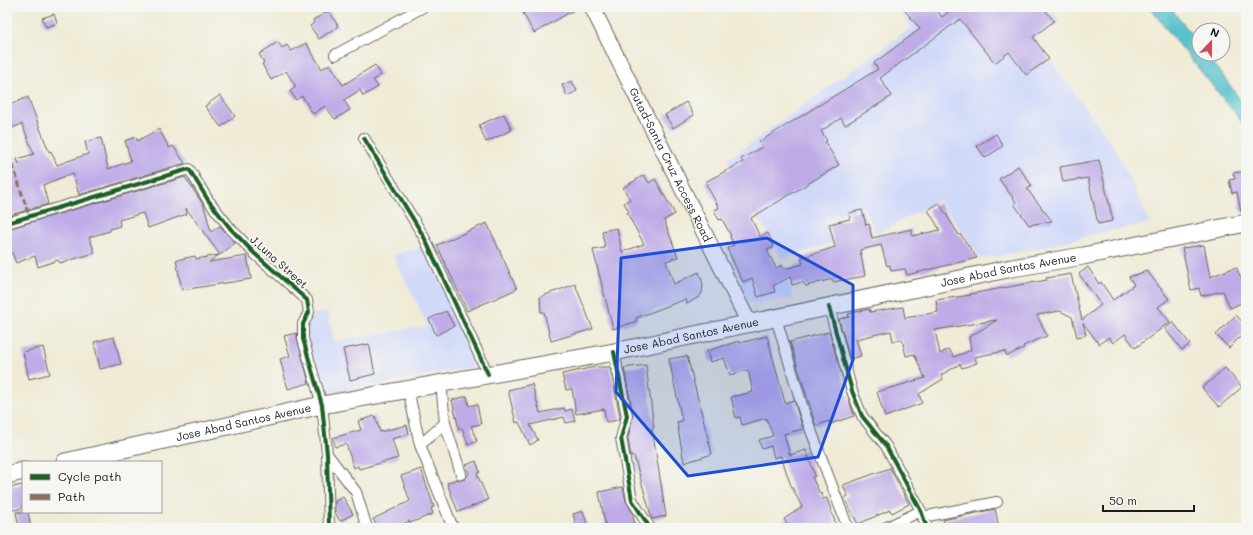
<svg xmlns="http://www.w3.org/2000/svg" width="1253" height="535" font-family="Mali,sans-serif">
<style>
.built{fill:#d1d9f9}
.water{fill:#55c2cd;stroke:#386f74}
.building{fill:#beabe7;fill-rule:evenodd}
.lines{fill:none;stroke-linecap:round;stroke-linejoin:round}
.street-casing{stroke:#66645d;stroke-width:12}
.secondary-casing{stroke:#66645d;stroke-width:17}
.primary-casing{stroke:#66645d;stroke-width:19}
.street{stroke:#fff;stroke-width:10}
.secondary{stroke:#fff;stroke-width:15}
.primary{stroke:#fff;stroke-width:17}
.quiet{stroke:#8d6e63;stroke-width:3;stroke-dasharray:6 3;stroke-linecap:butt}
.cycleway-casing{stroke:#f6f6f2;stroke-width:6}
.cycleway{stroke:#1b5e20;stroke-width:4}
.marked{fill:#1d4ed8;fill-opacity:0.2;stroke:#1d4ed8;stroke-width:3;stroke-linejoin:round}
.labels{text-anchor:middle;stroke-width:4;stroke-linejoin:round;paint-order:stroke}
.street-label{font-size:11px;fill:#1c1c1c;stroke:#f6f6f2}
</style>
<rect width="100%" height="100%" fill="#f6f6f2"/>
<filter id="ink" filterUnits="userSpaceOnUse"><feTurbulence type="fractalNoise" baseFrequency=".025" numOctaves="2"/><feDisplacementMap in="SourceGraphic" scale="8" xChannelSelector="R" yChannelSelector="G"/><feConvolveMatrix kernelMatrix="1 2 1 2 8 2 1 2 1" color-interpolation-filters="sRGB"/></filter>
<filter id="wash" filterUnits="userSpaceOnUse"><feTurbulence type="fractalNoise" baseFrequency=".012" numOctaves="4" result="noise"/><feDisplacementMap in="SourceGraphic" scale="16" xChannelSelector="R" yChannelSelector="G"/><feGaussianBlur stdDeviation="0.9" result="paint"/><feColorMatrix in="noise" values="0 0 0 0 0 0 0 0 0 0 0 0 0 0 0 0 0 1.4 0 .05"/><feComposite in="paint" operator="in"/></filter>
<g filter="url(#wash)">
<rect width="100%" height="100%" fill="#efebd6"/>
<!-- built -->
<path class="built" d="M896 7H1049L1060 20 1035 39 1116 150 1150 223 1087 236 1040 248 981 259 939 200 877 234 864 207 825 219 832 243 782 259 727 160 912 27Z
M423 247 481 365 323 395 305 328 312 314 328 312 334 341 428 326 393 255Z
M782 264 793 298 757 304 749 302 741 284Z"/>
<!-- water -->
<path class="water" d="M1149 7H1170L1199 44V54H1207L1246 108V127Z"/>
<g id="blocks">
<!-- building -->
<path class="building" d="M538 7H579L534 33 523 13Z
M902 7H934L942 17 955 7H1043L1054 21 1033 37 1049 59 1026 75 1009 52 995 63 960 19 880 78 892 96 845 125 841 118 821 131 827 141 825 142 839 165 751 218 760 237 768 233 774 247 767 250 776 268 782 265 784 269 803 264 801 258 835 247 829 224 850 219 849 213 862 210 866 225 869 224 872 238 912 229V236L940 230 928 210 939 203 959 235H961L977 258 907 275 905 269 891 271 890 265 887 266 881 245 860 250 865 276 833 282 832 279 806 286 802 282 792 285 790 277 773 286 775 292 758 297 752 278 743 282 737 270 727 248 734 245 730 237 731 236 722 219 719 220 714 210 719 208 705 182 743 162 741 159 762 147 759 142 878 69 874 63 920 29Z
M329 11 338 26 319 39 310 26 314 23 313 20Z
M54 14 57 23 46 27 42 18Z
M278 42 282 48 287 45 291 51 306 43 322 69 330 64 343 85 375 65 381 75 373 80 378 87 363 96 360 90 344 100 350 110 335 119 325 106 313 114 302 96 296 100 290 91 296 87 286 71 271 80 262 64 264 63 259 54Z
M572 81 577 91 567 96 562 85Z
M220 95 235 116 221 127 205 106Z
M28 97 49 152 51 151 57 165 88 154 85 142 101 138 108 169 131 161 125 141 136 137 137 141 159 129 169 148 173 146 185 163 79 195 73 173 43 185 48 204 7 216V167L19 164 17 159 34 154 22 124 7 130V106Z
M686 102 694 115 673 128 665 115Z
M504 114 512 130 486 142 479 125Z
M996 134 1003 146 985 158 977 146Z
M1099 160 1113 221 1098 224 1088 178 1063 182 1060 167Z
M1018 166 1032 186 1027 189 1052 221 1029 225 1014 204 1016 202 999 179Z
M1246 171V212H1241L1237 192 1232 193 1229 180 1235 179 1233 173Z
M644 175 649 183 655 179 675 214 664 220 678 257 666 261 674 284 699 272 703 284 702 293 699 297 687 304 686 299 636 318 637 321 613 329 593 250 605 248 602 231 617 228 622 252 644 244 627 213 629 212 624 203 630 199 623 188Z
M185 177 204 206 211 232 220 226 235 243 220 255 186 208 187 214 148 228 143 213 119 220 120 226 110 229V231L89 237 95 253 60 263 58 260 38 267 35 256 16 263 7 240V229Z
M487 223 517 289 467 311 437 245Z
M1204 245 1210 277 1236 267 1246 289V301L1230 308 1223 291 1201 296 1199 288 1191 290 1182 248Z
M219 255 209 262 247 256 251 279 182 290 176 260 195 256 196 259Z
M1088 267 1099 284 1101 282 1113 300 1134 285 1129 277 1147 271 1169 299 1158 307 1170 322 1135 348 1125 334 1113 343 1109 337 1099 344 1083 323 1086 335 1077 337 1072 317 1060 311 1037 315 1047 336 1023 346 1024 348 1007 356 1005 351 974 357 977 363 962 368 960 364 941 375 943 379 919 394 922 403 885 417 877 392 925 378 914 354 906 356 902 339 893 341 891 331 856 339 861 356 850 359 839 319 849 317 848 314 869 309 870 312 903 307 905 318 938 312 936 300 971 295 970 294 1047 280 1046 278 1066 275 1071 274 1082 320 1101 305 1079 274ZM997 320 969 337 971 350 954 357 949 349 940 354 935 330Z
M575 284 593 329 551 341 544 312H541L540 297Z
M446 311 454 326 436 335 429 319Z
M1236 315 1246 326V331L1229 348 1216 335Z
M1173 322 1190 344 1182 350 1165 329Z
M829 332 854 416 830 424 829 421 816 426 790 342Z
M296 333 309 383 288 389 280 359 290 356 284 336Z
M767 336 785 403 794 400 803 429 784 434 790 455 806 450 815 476 812 477 820 494 821 493 823 499 827 498 837 528H790L784 519 802 507 790 483 781 456 774 458 771 446 762 449 759 440 773 436 766 418 742 425 740 417 736 418 731 397 753 392 748 370 730 375 724 358 710 362 707 351 739 341 740 343Z
M114 337 121 364 100 369 94 342Z
M369 344 375 374 350 380 343 349Z
M43 347 50 374 29 379 23 352Z
M687 356 712 454 684 463 677 422 682 421 669 359Z
M646 365 654 428H652L666 516 652 519 634 456 631 457 628 438 633 415 624 368Z
M595 367H610L620 416 619 420 606 422 604 409 576 414 572 389 566 390 562 374Z
M1225 368 1242 387 1219 407 1202 388Z
M532 384 540 413 564 408 565 411 572 409 575 421 566 423 564 417 530 425 538 440 530 445 519 422 516 423 508 390Z
M467 396 469 406 477 404 481 424 471 426 477 441 468 445 462 428 459 429 452 400Z
M375 416 380 432 407 425 409 434 392 439 398 458 359 469 358 466 354 468 346 444 335 447 333 438 361 430 358 421Z
M476 461 480 472 477 474 488 500 458 512 447 483 457 479 460 480 465 479 469 474 466 465Z
M890 468 909 504 892 513 890 510 858 524 844 498 848 496 843 485Z
M421 469 434 507 431 508 433 514 410 523 409 521 395 528H378L373 519 410 501 401 476Z
M23 485V508L9 511 7 488Z
M623 487 626 501 632 512 635 526 606 528 599 492Z
M343 497 353 514 340 521 335 512V501Z
M995 509 999 528H946L943 520Z
M583 511 588 528H577L573 514Z
M16 512H28L31 528H19Z"/>
</g>
</g>
<g filter="url(#ink)">
<use href="#blocks" fill-opacity="0" stroke="#66645d" stroke-width="1"/>
<g class="lines">
<defs>
<path id="street" d="M335 55 423 7
M364 138 424 237 488 374
M7 223 189 169 208 200 230 228 254 253 307 300 309 312 303 324V339L322 405 327 454 329 528
M829 307 852 391 862 416 886 446 921 511 927 528
M776 318 804 412 848 528
M614 352 627 416 621 438 632 500 650 528
M441 383 445 423 461 474
M408 389 420 445
M445 423 420 445 453 528
M327 454 356 492 367 528
M923 517 997 502
M885 528 921 511"/>
<g id="secondary">
<path id="s1" d="M592 7 749 323"/>
</g>
<g id="primary">
<path id="s2" d="M65 462 322 405 614 352 1012 268 1083 256 1246 223"/>
<path d="M7 475 23 471"/>
</g>
</defs>
<!-- street casing -->
<use href="#street" class="street-casing"/>
<!-- secondary casing -->
<use href="#secondary" class="secondary-casing"/>
<!-- primary casing -->
<use href="#primary" class="primary-casing"/>
<!-- street -->
<use href="#street" class="street"/>
<!-- secondary -->
<use href="#secondary" class="secondary"/>
<!-- primary -->
<use href="#primary" class="primary"/>
<!-- quiet -->
<path class="quiet" d="M7 147 29 216"/>
<defs>
<path id="cycleway" d="M364 138 424 237 488 374
M7 223 189 169 208 200 230 228 254 253 307 300 309 312 303 324V339L322 405 327 454 329 528
M829 307 852 391 862 416 886 446 921 511 927 528
M614 352 627 416 621 438 632 500 650 528"/>
</defs>
<!-- cycleway casing -->
<use href="#cycleway" class="cycleway-casing"/>
<!-- cycleway -->
<use href="#cycleway" class="cycleway"/>
</g>
</g>
<!-- marked area -->
<path class="marked" d="M767 238 853 285V360L818 457 688 476 616 392 621 258Z"/>
<g class="labels">
<!-- street labels -->
<g class="street-label">
<text dy="4" stroke="none"><textPath href="#s1" startOffset="176">Gutad-Santa Cruz Access Road</textPath></text>
<text transform="translate(279 262) rotate(42)" y="4">J.Luna Street</text>
<text dy="4" stroke="none"><textPath href="#s2" startOffset="963">Jose Abad Santos Avenue</textPath></text>
<text dy="4" stroke="none"><textPath href="#s2" startOffset="639">Jose Abad Santos Avenue</textPath></text>
<text dy="4" stroke="none"><textPath href="#s2" startOffset="183">Jose Abad Santos Avenue</textPath></text>
</g>
</g>
<!-- margin -->
<rect width="1253" height="535" fill="none" stroke="#f6f6f2" stroke-width="24"/>
<!-- legend -->
<rect x="22" y="461" width="140" height="52" fill="#f6f6f2" stroke="#9f9f9c"/>
<rect x="30" y="474" width="20" height="6" fill="#1b5e20" stroke="#9f9f9c"/>
<text x="58" y="481" font-size="12" fill="#1c1c1c">Cycle path</text>
<rect x="30" y="494" width="20" height="6" fill="#8d6e63" stroke="#9f9f9c"/>
<text x="58" y="501" font-size="12" fill="#1c1c1c">Path</text>
<!-- north arrow -->
<g transform="translate(1211 42) rotate(22)"><circle r="19" fill="#f6f6f2" stroke="#9f9f9c"/>
<path d="M0-3L7 15L0 10L-7 15Z" fill="#d1495b"/>
<text y="-6" font-size="11" font-weight="bold" text-anchor="middle" fill="#1c1c1c">N</text>
</g>
<!-- scale -->
<path d="M1103 505v6h91v-6" fill="none" stroke="#1c1c1c" stroke-width="2"/>
<text x="1109" y="505" font-size="12" fill="#1c1c1c" stroke="#f6f6f2" stroke-width="3" paint-order="stroke">50 m</text>
</svg>
